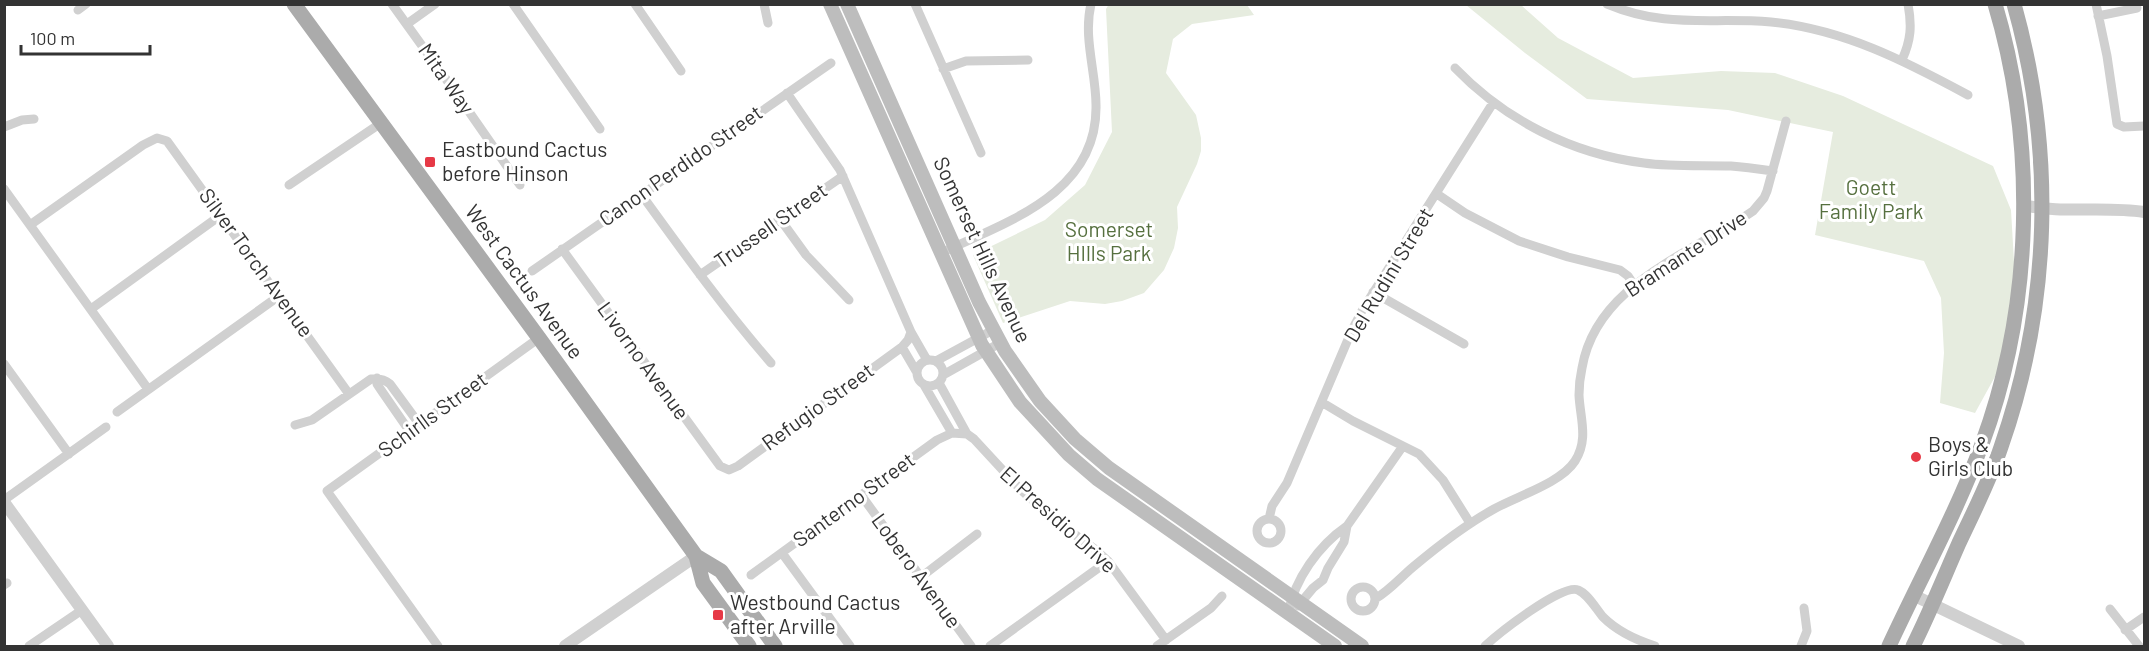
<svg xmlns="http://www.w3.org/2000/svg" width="2149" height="651" font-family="Barlow,sans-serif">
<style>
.green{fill:#e6ecdf}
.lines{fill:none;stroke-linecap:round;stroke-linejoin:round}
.minor{stroke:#d0d0d0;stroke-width:9}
.tertiary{stroke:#d0d0d0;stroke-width:12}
.secondary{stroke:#bdbdbd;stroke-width:14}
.primary{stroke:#ababab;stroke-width:15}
.poi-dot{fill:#e63946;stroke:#fff;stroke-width:2}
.labels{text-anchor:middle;stroke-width:6;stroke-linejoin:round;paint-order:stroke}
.street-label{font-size:21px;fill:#333;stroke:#fff}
.poi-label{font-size:21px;fill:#333;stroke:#fff;text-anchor:start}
.park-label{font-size:21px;fill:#56703f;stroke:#fff}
</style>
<rect width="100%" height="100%" fill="#fff"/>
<!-- green -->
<path class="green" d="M1109 4 1247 5 1254 15 1192 24 1173 39 1166 73 1196 115 1201 138V151L1197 164 1177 207 1178 228 1174 248 1164 270 1144 293 1122 301 1105 304 1070 301 1003 323 973 255 1045 220 1085 185 1112 132 1106 9Z
M1466 5H1521L1558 38 1633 78 1721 71 1775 73 1843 96 1993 166 2011 210 2016 296 2003 362 1975 413 1940 403 1944 353 1941 298 1924 261 1815 235 1833 132 1728 110 1587 99 1525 53Z"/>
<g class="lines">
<!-- minor -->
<path class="minor" d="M392 4 456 93 520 185
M513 4 600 129
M635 4 681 71
M764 4 768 23
M915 4 981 153
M1607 4C1667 29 1710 17 1771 22 1843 29 1905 61 1968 95
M2096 4 2107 56 2117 124 2124 127 2144 126
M78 10 86 4
M2098 16 2137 8
M407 24 435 4
M1902 60C1911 40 1912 26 1908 4
M1455 68C1505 120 1572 154 1644 163 1673 167 1702 165 1731 166 1745 167 1759 169 1773 171
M943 69 966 61 1028 60
M4 127 22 120 34 119
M289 185 381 123
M4 189 148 389
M641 194C683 252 724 309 771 363
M1437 194 1465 213 1519 241 1568 257 1620 270 1628 276 1634 285
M780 219 806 255 849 300
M30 225 143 145 157 138 167 141 349 394
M562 249 720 466 729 470 738 466 902 347 908 340 911 332 840 170 787 93
M941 253C1006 222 1098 194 1096 105 1096 72 1083 38 1091 4
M532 271 831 63
M700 275 843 176
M1373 292 1464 344
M91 309 221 215
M911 332 927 360
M902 347 916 371
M917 373a13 13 0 1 1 26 0a13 13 0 1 1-26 0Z
M936 361 993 330
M4 364 69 454
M943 375 1000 343
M377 378V384L381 390 410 432
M939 383 967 434
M924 385 952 433
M1323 403 1353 421 1419 454 1443 480 1470 523
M117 412 279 296
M295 425 312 420 371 379C379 378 384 379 390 384L420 425
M861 495 971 646
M4 500 106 427
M1269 519 1272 506 1287 483 1352 330 1363 309 1493 103
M1257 531a12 12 0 1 1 24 0a12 12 0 1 1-24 0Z
M782 553 850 646
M751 575 937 440 952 433 967 434 974 439 1021 490 1052 518 1096 550 1108 561 1166 640
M921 577 977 534
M4 585 7 583
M1351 599a12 12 0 1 1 24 0a12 12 0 1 1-24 0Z
M1375 599C1390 590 1400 578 1413 567 1438 546 1465 525 1494 509 1517 496 1561 483 1575 461 1589 439 1580 418 1579 395 1579 386 1580 377 1582 368 1596 284 1691 254 1753 211L1764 198 1767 191 1786 121
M1298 606 1313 588 1323 580 1328 568 1344 542 1347 526
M2110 609 2139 646
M1288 613C1295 579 1318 546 1347 526L1403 446
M2125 630 2144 617
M29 646 82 610
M438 646 327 491 539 338
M990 646 1108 561
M1157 646 1211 608 1222 596
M1485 646C1498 634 1562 583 1578 590 1588 594 1596 609 1603 617 1618 632 1636 640 1655 646
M1801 646 1807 631 1804 608"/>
<!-- tertiary -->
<path class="tertiary" d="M2023 205C2062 214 2104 206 2144 212
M4 502 108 646
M1913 595 2019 646
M565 646 696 556"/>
<!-- secondary -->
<path class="secondary" d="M830 4 982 345 1020 402 1069 455 1097 479 1335 646
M847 4 979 302 1005 351 1040 401 1075 439 1109 468 1362 646"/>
<!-- primary -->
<path class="primary" d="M294 4 539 338 696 556 703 583 749 646
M696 556 721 571 775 646
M1889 646C1920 579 1956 514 1982 444 2033 306 2037 145 1995 4
M1913 646C1930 612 1944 577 1959 543 1974 511 1990 480 2001 447 2051 304 2055 150 2014 4"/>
</g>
<!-- markers -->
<g class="poi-dot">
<rect x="424" y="156" width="12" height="12" rx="3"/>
<circle cx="1916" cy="457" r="6"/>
<rect x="712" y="609" width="12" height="12" rx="3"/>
</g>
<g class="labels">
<!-- street labels -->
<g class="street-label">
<text transform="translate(446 79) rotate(55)" y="7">Mita Way</text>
<text transform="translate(681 166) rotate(-35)" y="7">Canon Perdido Street</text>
<text transform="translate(771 226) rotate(-35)" y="7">Trussell Street</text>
<text transform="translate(982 250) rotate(65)" y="7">Somerset Hills Avenue</text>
<text transform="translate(1686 254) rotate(-33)" y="7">Bramante Drive</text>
<text transform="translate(256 263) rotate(54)" y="7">Silver Torch Avenue</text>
<text transform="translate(1389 275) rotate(-59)" y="7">Del Rudini Street</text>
<text transform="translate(524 282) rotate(54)" y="7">West Cactus Avenue</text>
<text transform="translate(643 361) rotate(54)" y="7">Livorno Avenue</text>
<text transform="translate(818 407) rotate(-36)" y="7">Refugio Street</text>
<text transform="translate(433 415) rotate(-36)" y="7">Schirlls Street</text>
<text transform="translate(854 500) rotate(-36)" y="7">Santerno Street</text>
<text transform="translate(1058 520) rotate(42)" y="7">El Presidio Drive</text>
<text transform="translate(916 571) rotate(54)" y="7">Lobero Avenue</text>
</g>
<!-- poi labels -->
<g class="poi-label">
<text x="442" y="157">Eastbound Cactus<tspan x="442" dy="24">before Hinson</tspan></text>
<text x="1928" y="452">Boys &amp;<tspan x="1928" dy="24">Girls Club</tspan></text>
<text x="730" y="610">Westbound Cactus<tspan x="730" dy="24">after Arville</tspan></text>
</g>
<!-- park labels -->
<g class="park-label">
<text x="1871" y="195">Goett<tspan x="1871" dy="24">Family Park</tspan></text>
<text x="1109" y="237">Somerset<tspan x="1109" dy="24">HIlls Park</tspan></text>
</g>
</g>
<!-- border -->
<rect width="2149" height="651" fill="none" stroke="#333333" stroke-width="12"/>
<!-- scale -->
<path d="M21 45v9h129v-9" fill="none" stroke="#333333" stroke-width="3"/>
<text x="30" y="45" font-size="18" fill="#333333" stroke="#ffffff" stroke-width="4.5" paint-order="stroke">100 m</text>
</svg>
